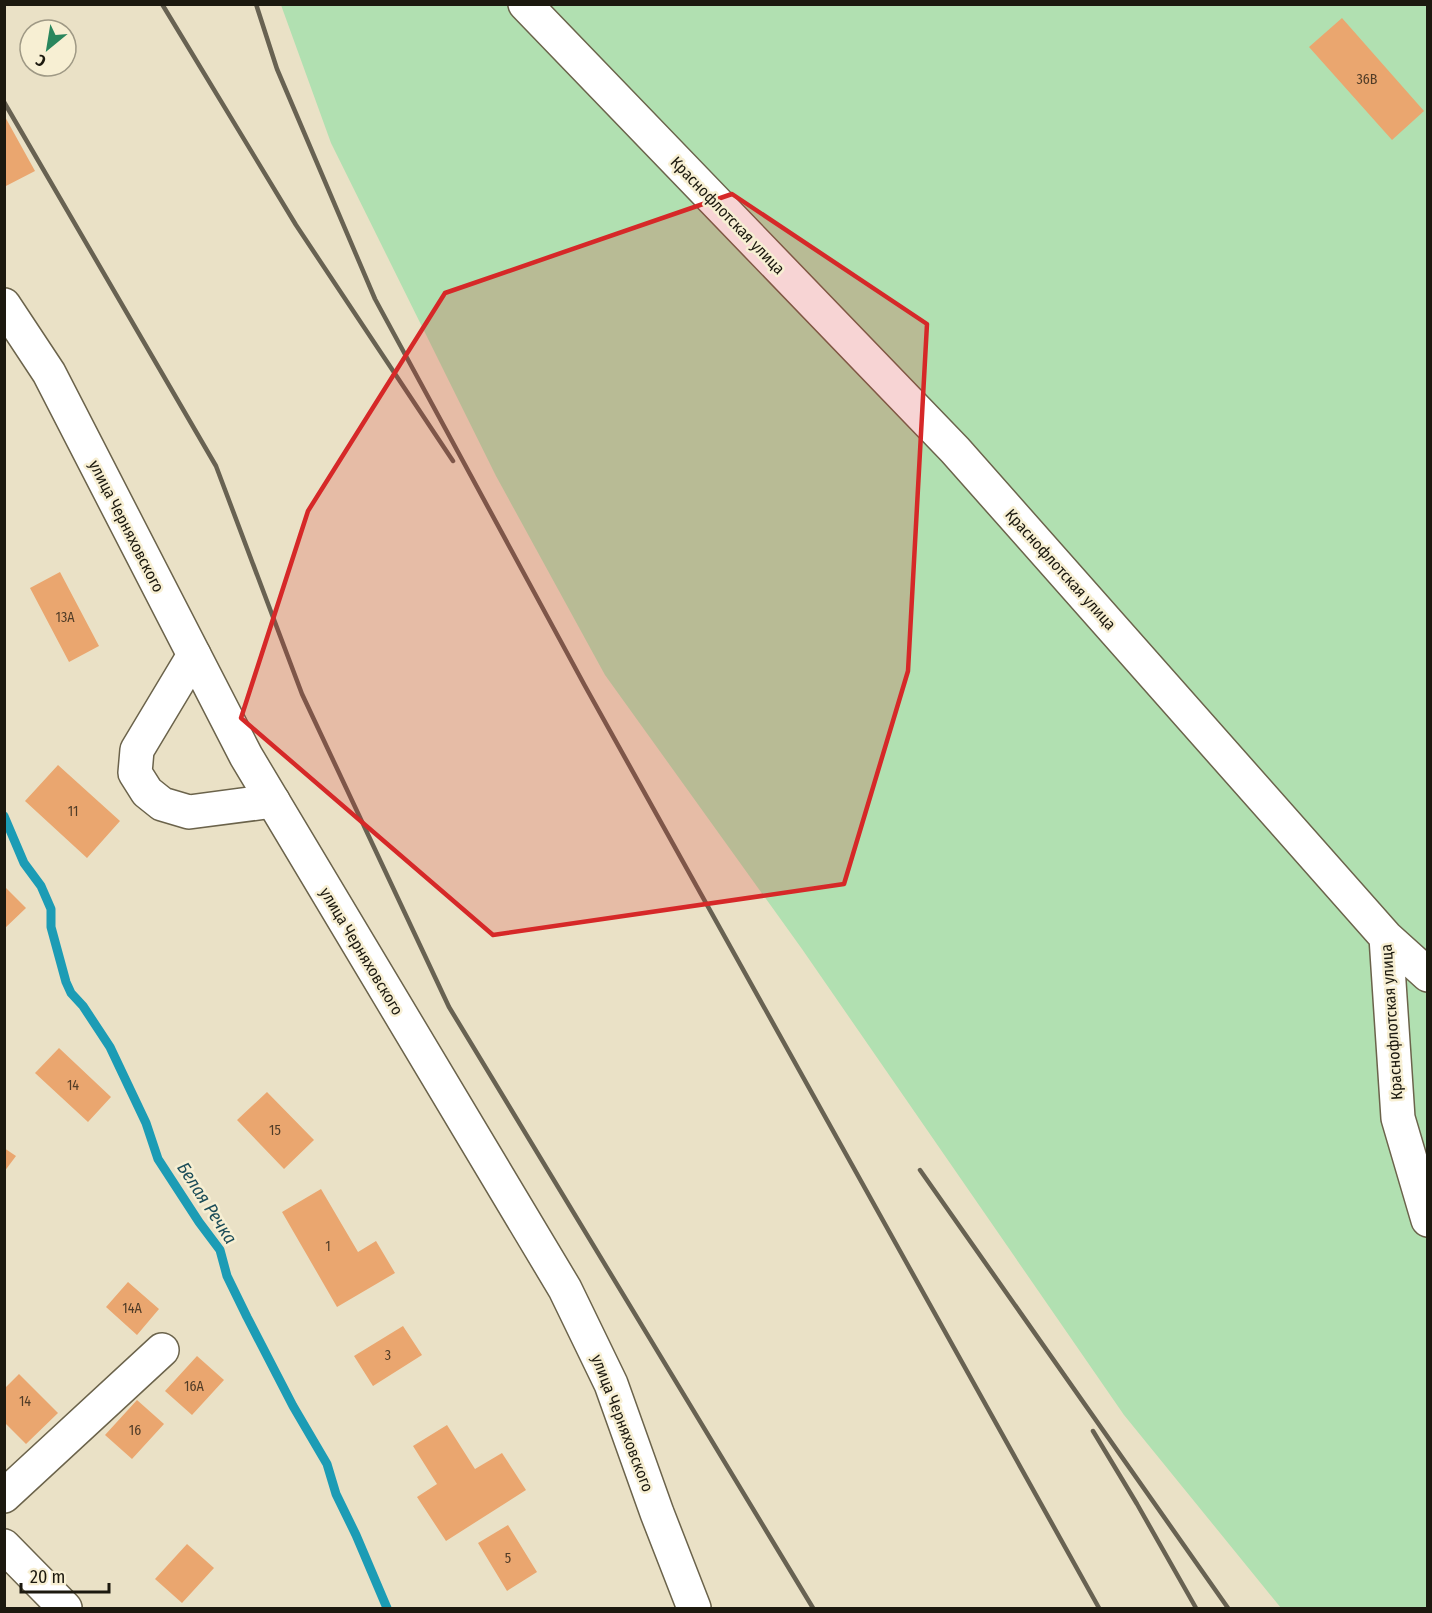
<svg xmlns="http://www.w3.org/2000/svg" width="1432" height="1613" font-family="'Fira Sans Condensed',sans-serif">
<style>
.green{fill:#b1e0b1}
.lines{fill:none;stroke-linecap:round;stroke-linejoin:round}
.stream{stroke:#1c9cb5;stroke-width:9}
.building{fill:#eaa66f}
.minor-casing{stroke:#6b634b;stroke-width:36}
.major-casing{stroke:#6b634b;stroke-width:36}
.minor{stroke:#fff;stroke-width:33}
.major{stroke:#fff;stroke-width:33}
.rail{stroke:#686252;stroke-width:4.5}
.marked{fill:#d62828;fill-opacity:0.2;stroke:#d62828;stroke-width:4.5;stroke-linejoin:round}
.labels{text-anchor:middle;stroke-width:5;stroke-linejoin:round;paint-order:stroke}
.number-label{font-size:14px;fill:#503c27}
.street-label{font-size:16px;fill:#1c190f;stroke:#f7efd3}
.water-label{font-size:18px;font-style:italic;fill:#1b4c58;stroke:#f7efd3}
</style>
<rect width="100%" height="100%" fill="#eae1c6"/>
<!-- green -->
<path class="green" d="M281 5H1427V1608H1281L1124 1415 802 949 605 675 496 476 331 143Z"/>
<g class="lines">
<!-- stream -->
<path class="stream" d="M4 816 24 863 41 886 51 909V927L66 982 71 993 83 1006 110 1047 146 1123 158 1159 199 1222 220 1250 227 1276 247 1317 293 1406 327 1464 336 1494 356 1535 387 1608"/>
</g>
<!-- building -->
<path class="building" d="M1342 18 1424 111 1392 140 1309 47Z
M4 115 35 171 4 187Z
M60 572 99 646 69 662 30 588Z
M58 765 120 821 87 858 25 801Z
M4 886 26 908 4 929Z
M59 1048 111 1097 88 1122 35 1073Z
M267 1092 314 1140 284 1169 237 1120Z
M4 1148 16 1156 4 1172Z
M321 1189 358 1252 376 1241 395 1273 337 1307 282 1212Z
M128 1282 159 1309 137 1335 106 1307Z
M403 1326 422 1355 373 1386 354 1356Z
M197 1356 224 1380 192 1415 165 1391Z
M19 1374 58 1413 26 1444 4 1422V1389Z
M137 1400 164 1424 132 1459 105 1435Z
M447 1425 475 1469 502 1453 526 1490 446 1541 417 1497 437 1484 413 1446Z
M508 1525 537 1572 507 1591 478 1543Z
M187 1544 214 1568 182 1603 155 1579Z"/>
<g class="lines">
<defs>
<path id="minor" d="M525 4 955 450 1386 937 1398 1118 1428 1220
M194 655 137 750 135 773 147 792 162 804 189 812 273 801
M1386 937 1428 975
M4 1496 162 1350
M4 1546 65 1608"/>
<path id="major" d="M4 305 49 373 246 756 565 1289 611 1384 657 1513 694 1608"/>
</defs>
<!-- minor casing -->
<use href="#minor" class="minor-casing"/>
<!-- major casing -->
<use href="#major" class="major-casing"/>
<!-- minor -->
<use href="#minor" class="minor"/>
<!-- major -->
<use href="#major" class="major"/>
<!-- rail -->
<path class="rail" d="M162 4 296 225 453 461
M256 4 277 69 375 299 585 686 1099 1608
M4 102 216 466 302 694 449 1007 813 1608
M920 1170 1228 1608
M1093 1431 1137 1504 1196 1608"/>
</g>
<!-- marked area -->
<path class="marked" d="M732 194 927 324 908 671 844 884 493 935 241 718 308 511 445 293Z"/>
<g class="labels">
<!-- number labels -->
<g class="number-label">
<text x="1367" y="84">36В</text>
<text x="65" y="622">13А</text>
<text x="73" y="816">11</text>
<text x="73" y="1090">14</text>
<text x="275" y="1135">15</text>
<text x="328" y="1251">1</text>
<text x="132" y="1313">14А</text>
<text x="388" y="1360">3</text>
<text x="194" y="1391">16А</text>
<text x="25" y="1406">14</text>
<text x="135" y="1435">16</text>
<text x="508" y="1563">5</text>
</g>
<!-- street labels -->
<g class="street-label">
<text transform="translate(728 215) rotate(46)" y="6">Краснофлотская улица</text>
<text transform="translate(127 526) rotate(63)" y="6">улица Черняховского</text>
<text transform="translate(1061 569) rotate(48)" y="6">Краснофлотская улица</text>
<text transform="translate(362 951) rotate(59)" y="6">улица Черняховского</text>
<text transform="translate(1391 1022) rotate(-94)" y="6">Краснофлотская улица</text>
<text transform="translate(623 1423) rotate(69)" y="6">улица Черняховского</text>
</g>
<!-- water labels -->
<g class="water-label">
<text transform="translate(207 1203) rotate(57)" y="6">Белая Речка</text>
</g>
</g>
<!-- border -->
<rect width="1432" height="1613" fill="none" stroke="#1c190f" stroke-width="12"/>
<!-- north arrow -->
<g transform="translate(48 48) rotate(210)"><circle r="28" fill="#f7efd3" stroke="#9f9985" stroke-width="1.5"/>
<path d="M0-4.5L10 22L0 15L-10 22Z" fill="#29865d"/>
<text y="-9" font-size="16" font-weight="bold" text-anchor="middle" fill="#1c190f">С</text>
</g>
<!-- scale -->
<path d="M21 1583v9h88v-9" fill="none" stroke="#1c190f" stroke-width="3"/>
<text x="30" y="1583" font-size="18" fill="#1c190f" stroke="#f7efd3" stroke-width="4.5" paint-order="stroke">20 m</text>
</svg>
